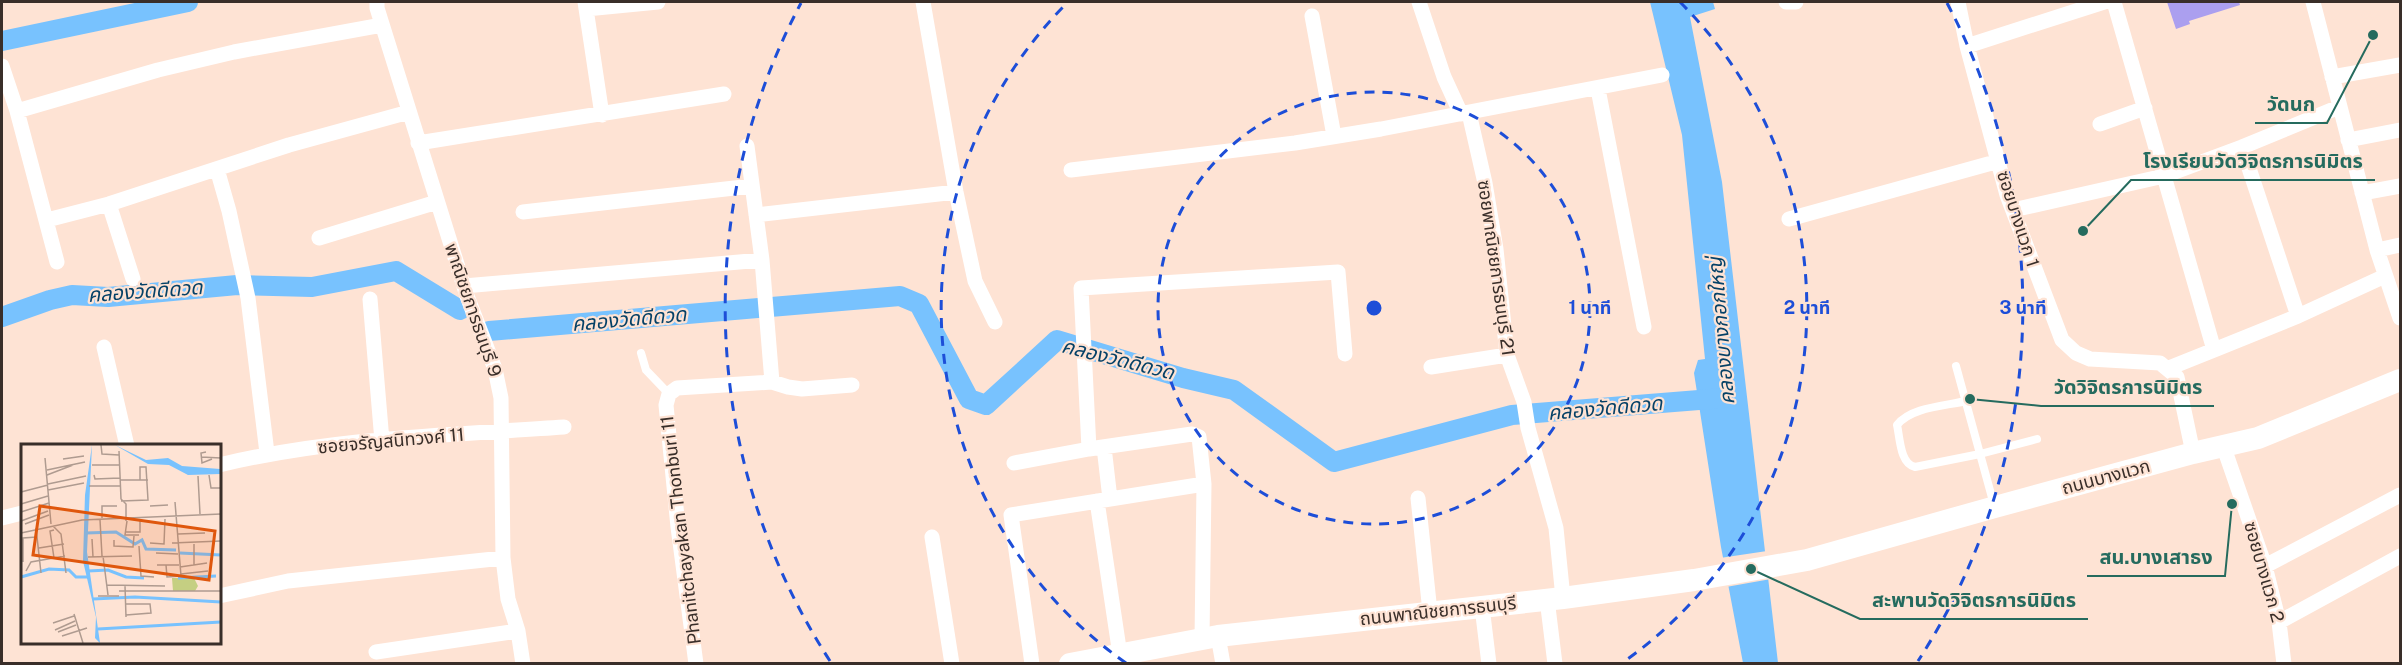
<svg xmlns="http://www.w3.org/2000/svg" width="2402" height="665" font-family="'Public Sans','Noto Sans Thai',sans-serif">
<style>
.water{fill:#78c2fe}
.pier{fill:#fee3d4}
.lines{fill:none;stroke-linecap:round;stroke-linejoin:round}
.canal{stroke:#78c2fe;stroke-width:20}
.building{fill:#ab9fef}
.lane{stroke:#fff;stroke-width:8}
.street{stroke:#fff;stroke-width:15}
.secondary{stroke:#fff;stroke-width:22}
.ring{fill:none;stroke:#1d4ed8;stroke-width:3;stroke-dasharray:10 8}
.labels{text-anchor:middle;stroke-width:4.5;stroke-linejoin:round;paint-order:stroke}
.street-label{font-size:18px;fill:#392e29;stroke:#fee3d4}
.water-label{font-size:20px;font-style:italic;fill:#054167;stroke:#fee3d4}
.inset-river{fill:none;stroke:#78c2fe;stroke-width:3}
.inset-road{fill:none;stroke:#af9b90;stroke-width:1.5}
.view{fill:#df570d;fill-opacity:0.15;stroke:#df570d;stroke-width:3}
.inset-edge{fill:none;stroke:#392e29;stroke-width:3}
.centre{fill:#1d4ed8;stroke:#fee3d4;stroke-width:3}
.ring-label{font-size:18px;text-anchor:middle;font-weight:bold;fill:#1d4ed8;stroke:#fee3d4;stroke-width:4.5;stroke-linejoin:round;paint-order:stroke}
.leader{fill:none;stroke:#256b5e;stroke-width:2}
.callout-dot{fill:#256b5e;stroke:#fee3d4;stroke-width:2}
.callout-label{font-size:20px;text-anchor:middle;font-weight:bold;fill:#256b5e;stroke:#fee3d4;stroke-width:4.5;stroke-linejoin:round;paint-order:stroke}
</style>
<rect width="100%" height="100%" fill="#fee3d4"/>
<!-- water -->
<path class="water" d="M1650 2H1713L1715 9 1690 17 1722 182 1778 663H1743L1721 547 1694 373 1698 360 1705 359 1682 135Z"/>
<!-- pier -->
<path class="pier" d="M1767 551 1771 579 1726 587 1720 558Z"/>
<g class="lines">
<!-- canal -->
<path class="canal" d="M2 41 188 2
M2 317 50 300 72 295 108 297 237 285 312 287 396 271 460 310
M489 331 900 296 919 304 969 399 986 405 1057 340 1183 378 1234 390 1334 462 1512 415 1724 398"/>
</g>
<!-- building -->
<path class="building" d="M2167 2H2239L2240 5 2189 21 2190 24 2176 29Z"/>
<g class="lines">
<!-- lane -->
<path class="lane" d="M641 353 646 370 669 394
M1956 366 1994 505
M1966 401C1945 406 1911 407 1897 425 1900 438 1900 464 1915 467L1980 454 2037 439"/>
<!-- street -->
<path class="street" d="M377 2V8L467 296 495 369 501 398 503 558 508 599 518 631 523 664
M585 2 602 115
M923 2 956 192 975 281 995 322
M1419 2 1444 77 1461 114
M1786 2H1796
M1958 2 1967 46 2007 195 2062 340 2076 353 2090 359 2160 363 2177 377 2193 453
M2114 2 2214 350 2169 368
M2313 2 2377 250 2400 318
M586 9 658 2
M1312 16 1334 136
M1967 46 2104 2
M2 66 17 111 57 262
M2332 77 2400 65
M1598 89 1644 327
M17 111 158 70 234 52 382 25
M1469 113 1485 183 1496 249 1507 355 1524 402 1528 428 1556 528 1563 598
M2100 124 2145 108
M2348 140 2400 130
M418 143 724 94
M747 146 762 260 772 382
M2242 147 2298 316
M217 169 229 211 248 298 267 453
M1071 170 1295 143 1381 129 1662 75
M2362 193 2400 186
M109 204 133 279
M2013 210 2164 176 2242 147 2339 107
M523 212 752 186
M756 215 956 192
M1789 219 1999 161
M47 220 109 204 289 145 409 112
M319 238 437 202
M2377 250 2400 245
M464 286 762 260
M370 299 382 441
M104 347 127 446
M2214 350 2298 316 2385 276
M1431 367 1507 355
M1104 447 1110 499
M2224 448 2265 566 2279 622 2284 664
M1089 449 1081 288 1338 272 1345 354
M1014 463 1089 449 1192 434 1199 437 1204 484 1202 639
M219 465C331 438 449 435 564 427
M1418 498 1430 612
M1097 501 1120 655
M2 518 22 513
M932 537 952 664
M2265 566 2400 495
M219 596 288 581 503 558
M1547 599 1555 664
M1482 607 1489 664
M2279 622 2400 556
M1218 636 1223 664
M376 652 518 631
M696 664 678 527 666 405 669 394 677 388 772 382 788 387 802 389 852 385
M1032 664 1011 515 1204 484"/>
<!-- secondary -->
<path class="secondary" d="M1070 664 1218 636 1563 598 1694 580 1807 560 1995 507 2193 453 2258 438 2400 380"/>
</g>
<!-- distance rings -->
<g class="ring">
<circle cx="1374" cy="308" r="216"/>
<path d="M1126 663A433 433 0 0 1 1068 2M1680 2A433 433 0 0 1 1622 663"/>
<path d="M830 661A649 649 0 0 1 801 3M1947 3A649 649 0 0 1 1918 661"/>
</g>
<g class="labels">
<!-- street labels -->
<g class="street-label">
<text transform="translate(2018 219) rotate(72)" y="6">ซอยบางแวก 1</text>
<text transform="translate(1496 268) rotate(82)" y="6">ซอยพาณิชยการธนบุรี 21</text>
<text transform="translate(473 310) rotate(71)" y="6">พาณิชยการธนบุรี 9</text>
<text transform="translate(391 441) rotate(-5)" y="6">ซอยจรัญสนิทวงศ์ 11</text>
<text transform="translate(2106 477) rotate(-15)" y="6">ถนนบางแวก</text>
<text transform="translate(681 530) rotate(-97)" y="6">Phanitchayakan Thonburi 11</text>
<text transform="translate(2264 572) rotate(74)" y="6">ซอยบางแวก 2</text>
<text transform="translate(1438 611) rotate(-6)" y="6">ถนนพาณิชยการธนบุรี</text>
</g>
<!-- water labels -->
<g class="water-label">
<text transform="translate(145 291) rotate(-4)" y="7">คลองวัดดีดวด</text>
<text transform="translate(629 319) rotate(-5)" y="7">คลองวัดดีดวด</text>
<text transform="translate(1721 331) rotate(-95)" y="7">คลองบางกอกใหญ่</text>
<text transform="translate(1118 359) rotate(14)" y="7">คลองวัดดีดวด</text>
<text transform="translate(1605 408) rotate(-5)" y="7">คลองวัดดีดวด</text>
</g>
</g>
<!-- overview -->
<g transform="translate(21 444)">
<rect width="200" height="200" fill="#fee3d4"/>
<path d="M151 134H173L177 142 174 147H152Z" fill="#c5cf82"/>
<path d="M71 1 66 108 79 199 74 194 75 173 62 117 64 51ZM94 1 125 16 147 14 161 22 199 25V30L167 31 148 21 127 20Z" fill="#78c2fe"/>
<path class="inset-river" d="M65 89 95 88 114 100 121 96 125 105 155 106M159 109 200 111M67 127 87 126 105 133 123 134M0 133 28 125 48 126 55 133H68M157 134 195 132M72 155 114 153 200 158M77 185 200 178"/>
<path class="inset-road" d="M80 1 81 10 98 11M98 7 100 55 105 60V77M185 8 180 9 181 19 191 15M180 13 200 14M24 14 30 80M42 15 63 12M71 21H99M26 26 64 18M26 31 52 21M73 31 74 35 99 34M188 31 190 44H200M177 32 179 70M99 36H127M27 40 65 32M68 42H99M27 46 63 39M0 48 27 41M100 57 127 56 125 23H119V36M0 60 27 52M129 62 147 61M0 68 28 59M81 74V62H96M79 76 81 112M0 77 27 67M106 77 104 91H118M4 80 28 71M32 82 40 90 45 129M15 84 20 129M33 86 29 87 33 114M105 88H119V76M0 89 61 76 200 70M157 90 184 89M71 95 72 113M93 96V102L112 103 113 92M129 99 143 100 144 75M151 99 200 97M173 100V121M118 102 120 132 133 133M18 104 43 100M135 109 157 110M82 112 87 151M67 113 111 112M2 118V94L16 93M136 121H158M145 121 146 133 160 132 154 58M159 123 186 119M5 127 10 118 44 112M160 130 187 127M86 141 144 142M104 142 105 173M98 147H200M77 152H98M105 160H129L130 169 105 171M53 170 62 199M32 179 53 172M34 186 54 177M37 188 55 181M41 192 66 184"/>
<path class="view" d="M19 62 194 87 188 136 12 111Z"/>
<rect width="200" height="200" class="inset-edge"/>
</g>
<circle cx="1374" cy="308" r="9" class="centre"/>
<g class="ring-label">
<text x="1590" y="314">1 นาที</text>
<text x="1807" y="314">2 นาที</text>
<text x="2023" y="314">3 นาที</text>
</g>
<!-- callouts -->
<path class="leader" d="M2373 35L2327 123H2255M2083 231L2131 180H2375M1970 399L2041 406H2214M2232 504L2225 576H2087M1751 569L1860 619H2088"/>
<g class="callout-dot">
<circle cx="2373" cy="35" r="6"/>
<circle cx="2083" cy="231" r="6"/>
<circle cx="1970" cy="399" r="6"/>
<circle cx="2232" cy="504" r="6"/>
<circle cx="1751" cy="569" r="6"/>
</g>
<g class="callout-label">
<text x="2291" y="111">วัดนก</text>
<text x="2253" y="168">โรงเรียนวัดวิจิตรการนิมิตร</text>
<text x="2128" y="394">วัดวิจิตรการนิมิตร</text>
<text x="2156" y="564">สน.บางเสาธง</text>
<text x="1974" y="607">สะพานวัดวิจิตรการนิมิตร</text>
</g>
<!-- border -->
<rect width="2402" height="665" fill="none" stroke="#392e29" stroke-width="6"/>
</svg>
